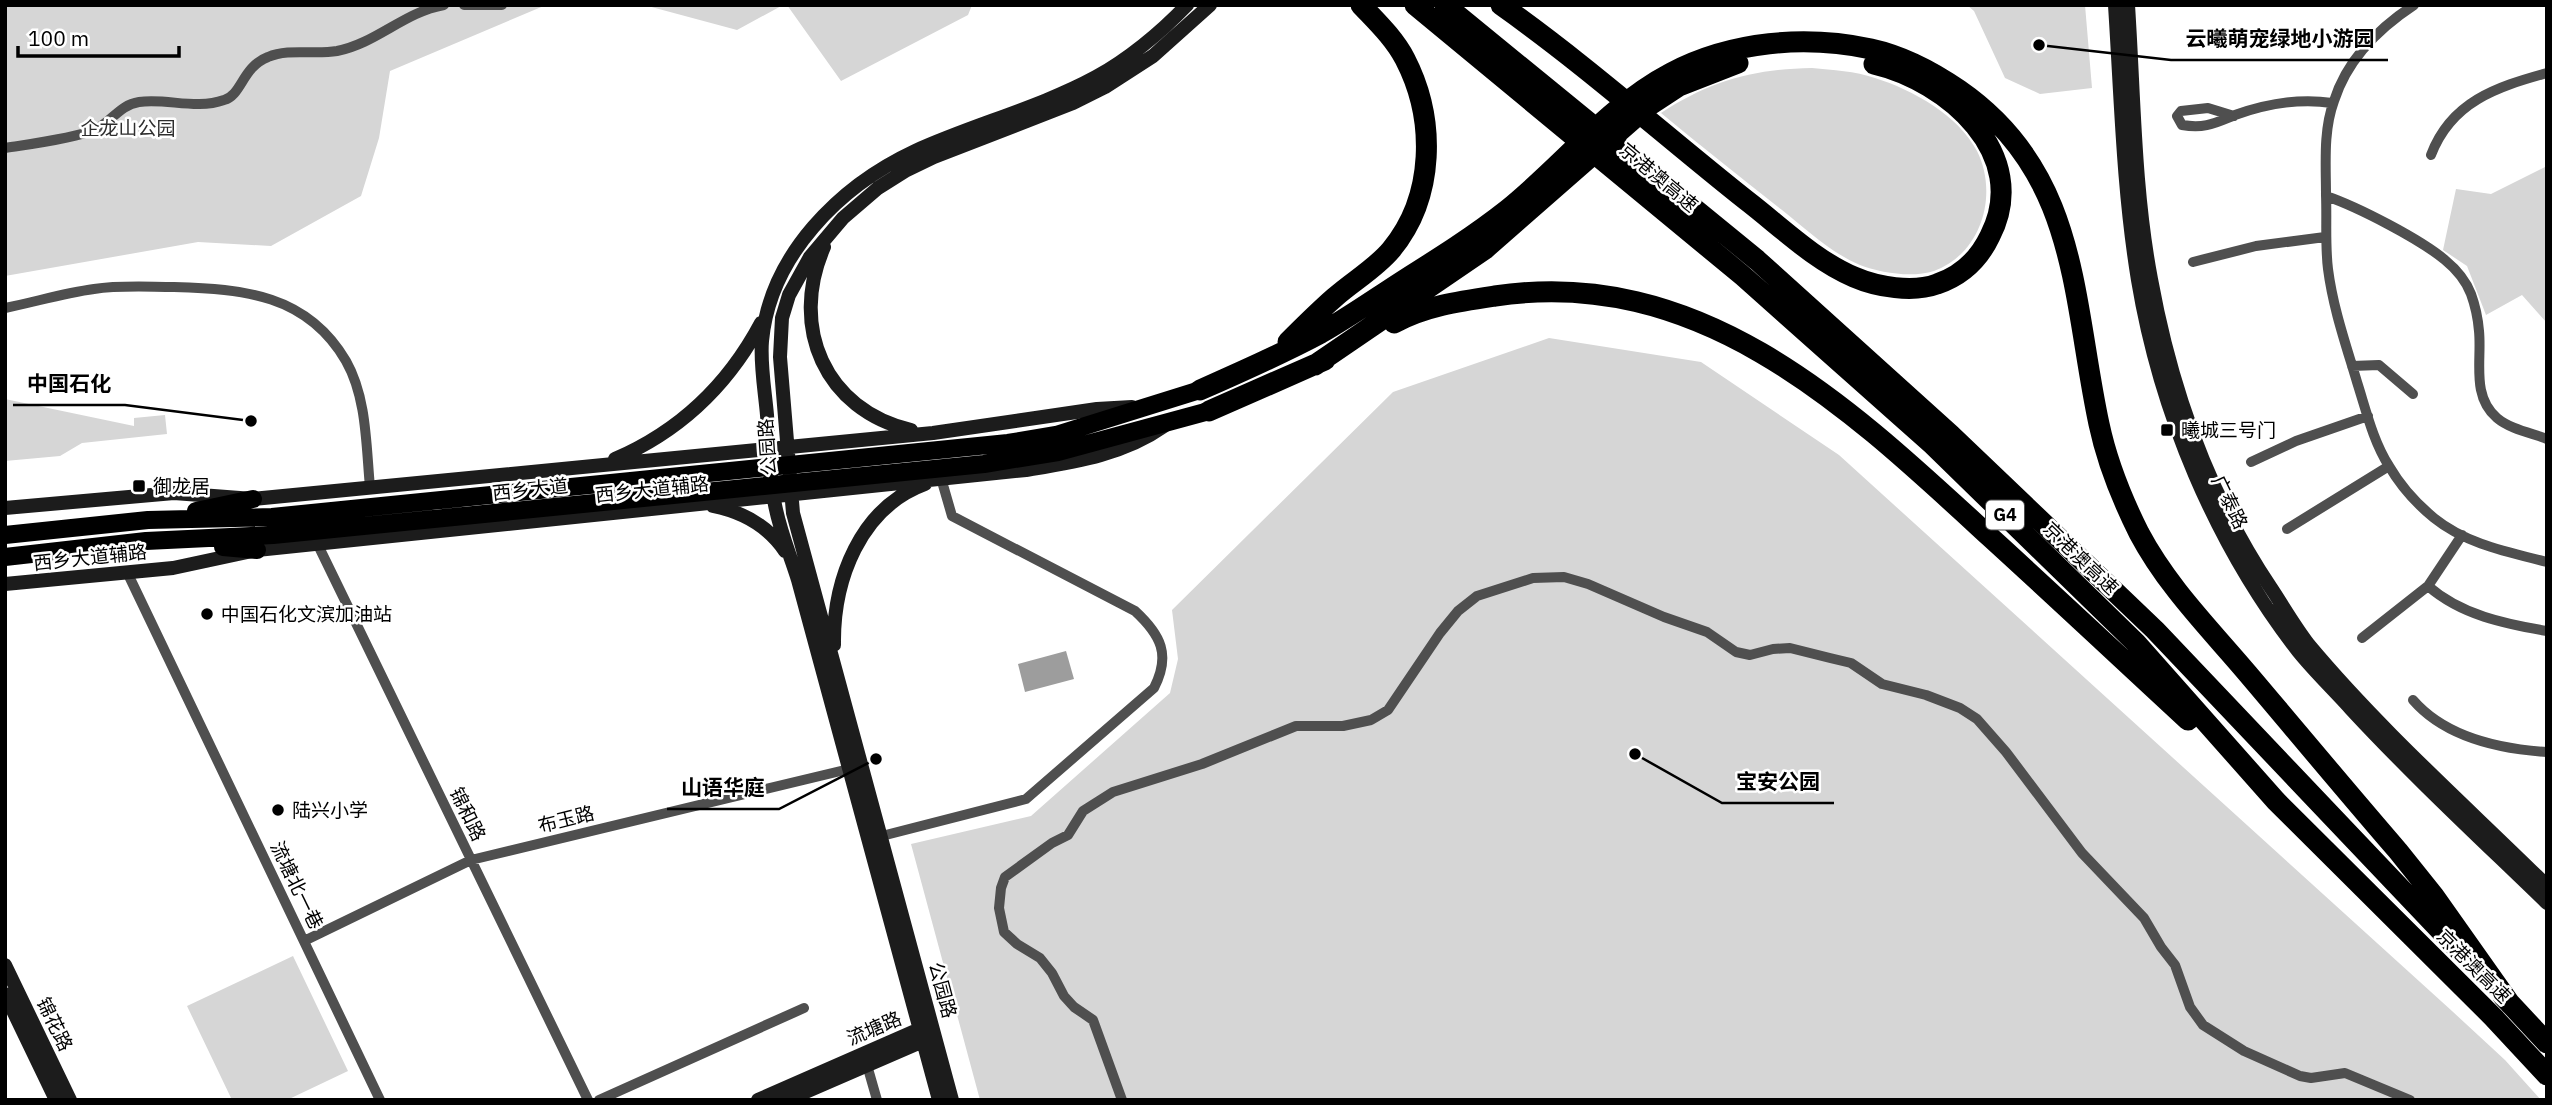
<svg xmlns="http://www.w3.org/2000/svg" width="2552" height="1105" font-family="'IBM Plex Sans','Noto Sans SC',sans-serif">
<style>
.green{fill:#d6d6d6}
.water{fill:#9d9d9d}
.lines{fill:none;stroke-linecap:round;stroke-linejoin:round}
.street{stroke:#4f4f4f;stroke-width:10}
.secondary{stroke:#1c1c1c;stroke-width:14}
.primary{stroke:#000;stroke-width:18}
.highway{stroke:#000;stroke-width:21}
.poi-dot{fill:#000;stroke:#fff;stroke-width:2.5}
.labels{text-anchor:middle;stroke-width:5;stroke-linejoin:round;paint-order:stroke}
.shield{fill:#fff;stroke:#4c4c4c;stroke-width:2}
.shield-label{font-size:18px;font-weight:bold;fill:#000}
.park-label{font-size:19px;fill:#2d2d2d;stroke:#fff}
.street-label{font-size:19px;fill:#000;stroke:#fff}
.poi-label{font-size:19px;fill:#000;stroke:#fff;text-anchor:start}
.leader{fill:none;stroke:#000;stroke-width:2.5}
.callout-dot{fill:#000;stroke:#fff;stroke-width:2.5}
.callout-label{font-size:21px;text-anchor:middle;font-weight:bold;fill:#000;stroke:#fff;stroke-width:5;stroke-linejoin:round;paint-order:stroke}
</style>
<rect width="100%" height="100%" fill="#fff"/>
<!-- green -->
<path class="green" d="M5 5H546L390 71 379 138 361 196 271 246 198 242 5 276Z
M644 5H783L737 30Z
M787 5H972L968 15 841 81Z
M1967 5H2085L2092 88 2040 94 2005 78 1974 11Z
M1812 68C1833 70 1855 71 1875 78 1913 90 1958 115 1977 151 1999 195 1981 254 1934 271 1912 278 1881 273 1860 265 1831 253 1806 229 1782 210 1741 178 1701 146 1661 113 1710 81 1754 69 1812 68Z
M2547 166V323L2522 295 2486 315 2467 266 2443 250 2456 189 2491 194Z
M1549 338 1701 362 1839 455 2452 1011 2505 1060 2541 1100H980L911 844 1031 816 1170 693 1178 659 1172 610 1393 392Z
M5 399 134 426V418L165 415 167 434 82 443 60 456 5 461Z
M293 956 348 1071 287 1100H232L187 1006Z"/>
<!-- water -->
<path class="water" d="M1066 651 1074 679 1025 692 1018 664Z"/>
<g class="lines">
<!-- street -->
<path class="street" d="M464 5H502
M2414 5C2379 28 2347 60 2334 101 2323 131 2326 164 2326 195 2327 220 2325 245 2328 269 2333 308 2346 345 2357 382 2366 410 2373 441 2389 466 2400 485 2417 504 2434 518 2466 544 2508 552 2547 562
M2234 116 2208 108 2181 111 2177 116 2182 125C2205 129 2215 123 2235 115 2266 104 2300 98 2332 103
M5 148C30 144 72 139 94 130 111 123 119 105 139 102 167 98 196 110 224 100 242 95 242 67 268 57 289 48 314 55 337 51 377 43 404 12 444 5
M2431 155C2451 102 2496 87 2547 73
M2326 196C2358 207 2420 239 2445 260 2456 269 2466 281 2471 294 2475 305 2478 319 2479 331 2482 360 2471 396 2497 418 2510 429 2531 433 2547 439
M2193 262 2256 246 2325 237
M5 308C35 302 64 293 94 289 120 285 148 287 174 287 243 289 307 294 346 361 367 398 366 446 370 487
M2352 366 2379 365 2413 394
M2251 462 2296 441 2368 416
M2287 529 2389 466
M317 543 588 1100
M127 572 380 1100
M2428 586C2461 615 2505 624 2547 631
M2362 638 2428 586 2462 535
M2413 700C2445 737 2500 749 2547 752
M874 838 1026 799 1154 688C1171 655 1161 635 1135 611L952 516 941 478
M304 941 471 860 849 769
M867 1065 877 1100
M599 1100 804 1008
M1122 1100 1093 1020 1074 1007 1064 996 1052 973 1040 958 1017 944 1004 932 999 908 1001 888 1005 877 1052 843 1068 835 1083 811 1113 792 1202 764 1296 726H1343L1371 720 1388 710 1440 633 1458 611 1477 596 1533 578 1564 577 1588 584 1664 617 1707 632 1736 652 1750 655 1773 649 1790 648 1830 658 1851 663 1882 684 1926 695 1960 708 1977 719 2006 752 2082 853 2144 918 2161 947 2175 965 2190 1007 2203 1025 2244 1051 2300 1076 2311 1078 2345 1073 2410 1100"/>
<!-- secondary -->
<path class="secondary" d="M2115 5C2121 97 2123 189 2138 280 2160 412 2215 544 2298 651 2314 671 2334 690 2351 709 2414 777 2481 839 2547 903
M2128 5C2134 96 2134 190 2151 279 2171 389 2208 494 2271 588 2283 606 2295 627 2309 645 2381 731 2467 807 2547 886
M824 247C789 327 825 410 911 430
M615 459C680 431 728 385 761 323
M713 506C743 512 768 526 785 551
M5 508 174 493 253 499 933 433 1097 409 1132 407
M5 584 173 568 257 550 1026 470C1074 462 1123 455 1164 426
M834 645C833 580 860 508 925 484
M5 965 70 1100
M5 994 56 1100
M758 1100 920 1029 929 1030
M787 1100 923 1041 929 1035
M939 1100 798 580C790 554 778 527 774 499 769 472 769 443 767 415 765 391 760 365 762 341 770 255 840 186 915 151 974 124 1039 108 1096 77 1130 58 1160 33 1187 5
M952 1100 793 513 780 357 782 318 789 295 810 257 843 218 878 188 905 171 934 157 1073 103 1105 87 1153 56 1210 5"/>
<!-- primary -->
<path class="primary" d="M196 511 253 499
M5 535 148 520 272 517 1008 443 1056 435 1200 390
M223 547 257 550
M5 557 146 541 273 535 984 464 1058 452 1209 411"/>
<!-- highway -->
<path class="highway" d="M1415 5 1743 276 1933 445 2136 643 2276 801 2493 1017 2547 1075
M1445 5 1757 260 1951 435 2155 630 2459 950
M1501 5C1586 65 1664 135 1746 200 1780 226 1814 260 1854 277 1877 287 1913 293 1937 284 1961 276 1979 259 1990 236 2032 154 1947 81 1874 64
M1394 323C1425 306 1461 301 1495 296 1701 265 1850 408 1989 536 2056 597 2122 659 2188 720
M1288 342C1303 327 1318 312 1334 298 1353 281 1375 269 1391 250 1435 197 1436 119 1405 59 1394 38 1377 22 1361 5
M1315 365 1485 249 1647 107 1679 86 1738 63
M1200 390C1241 372 1282 354 1321 333 1349 317 1376 298 1404 280 1439 258 1474 236 1507 210 1562 166 1608 106 1671 73 1732 41 1805 35 1871 49 1903 56 1933 72 1959 90 2079 173 2072 298 2099 424 2107 462 2122 499 2139 533 2167 586 2209 628 2248 674 2298 733 2347 792 2398 851L2434 896 2511 1005
M1209 411 1325 360
M2503 996 2547 1043"/>
</g>
<!-- markers -->
<g class="poi-dot">
<rect x="2160" y="423" width="14" height="14" rx="3.5"/>
<rect x="132" y="479" width="14" height="14" rx="3.5"/>
<circle cx="207" cy="614" r="7"/>
<circle cx="278" cy="810" r="7"/>
</g>
<g class="labels">
<!-- shield labels -->
<rect class="shield" x="1986" y="500.5" width="38" height="29" rx="5"/>
<g class="shield-label">
<text x="2005" y="521">G4</text>
</g>
<!-- park labels -->
<g class="park-label">
<text x="128" y="135">企龙山公园</text>
</g>
<!-- street labels -->
<g class="street-label">
<text transform="translate(1659 177) rotate(40)" y="7">京港澳高速</text>
<text transform="translate(767 447) rotate(-94)" y="7">公园路</text>
<text transform="translate(530 489) rotate(-6)" y="7">西乡大道</text>
<text transform="translate(652 489) rotate(-6)" y="7">西乡大道辅路</text>
<text transform="translate(2230 502) rotate(64)" y="7">广泰路</text>
<text transform="translate(90 557) rotate(-6)" y="7">西乡大道辅路</text>
<text transform="translate(2081 558) rotate(44)" y="7">京港澳高速</text>
<text transform="translate(468 814) rotate(64)" y="7">锦和路</text>
<text transform="translate(566 819) rotate(-14)" y="7">布玉路</text>
<text transform="translate(297 885) rotate(64)" y="7">流塘北一巷</text>
<text transform="translate(2474 966) rotate(45)" y="7">京港澳高速</text>
<text transform="translate(943 990) rotate(75)" y="7">公园路</text>
<text transform="translate(55 1024) rotate(64)" y="7">锦花路</text>
<text transform="translate(874 1028) rotate(-23)" y="7">流塘路</text>
</g>
<!-- poi labels -->
<g class="poi-label">
<text x="2181" y="437">曦城三号门</text>
<text x="153" y="493">御龙居</text>
<text x="221" y="621">中国石化文滨加油站</text>
<text x="292" y="817">陆兴小学</text>
</g>
</g>
<!-- callouts -->
<path class="leader" d="M2039 45L2171 60H2388M251 421L125 405H13M1635 754L1722 803H1834M876 759L779 809H667"/>
<g class="callout-dot">
<circle cx="2039" cy="45" r="7"/>
<circle cx="251" cy="421" r="7"/>
<circle cx="1635" cy="754" r="7"/>
<circle cx="876" cy="759" r="7"/>
</g>
<g class="callout-label">
<text x="2280" y="46">云曦萌宠绿地小游园</text>
<text x="69" y="391">中国石化</text>
<text x="1778" y="789">宝安公园</text>
<text x="723" y="795">山语华庭</text>
</g>
<!-- border -->
<rect width="2552" height="1105" fill="none" stroke="#000000" stroke-width="14"/>
<!-- scale -->
<path d="M18 46v10h161v-10" fill="none" stroke="#000000" stroke-width="3.5"/>
<text x="28" y="46" font-size="21" fill="#000000" stroke="#ffffff" stroke-width="5" paint-order="stroke">100 m</text>
</svg>
